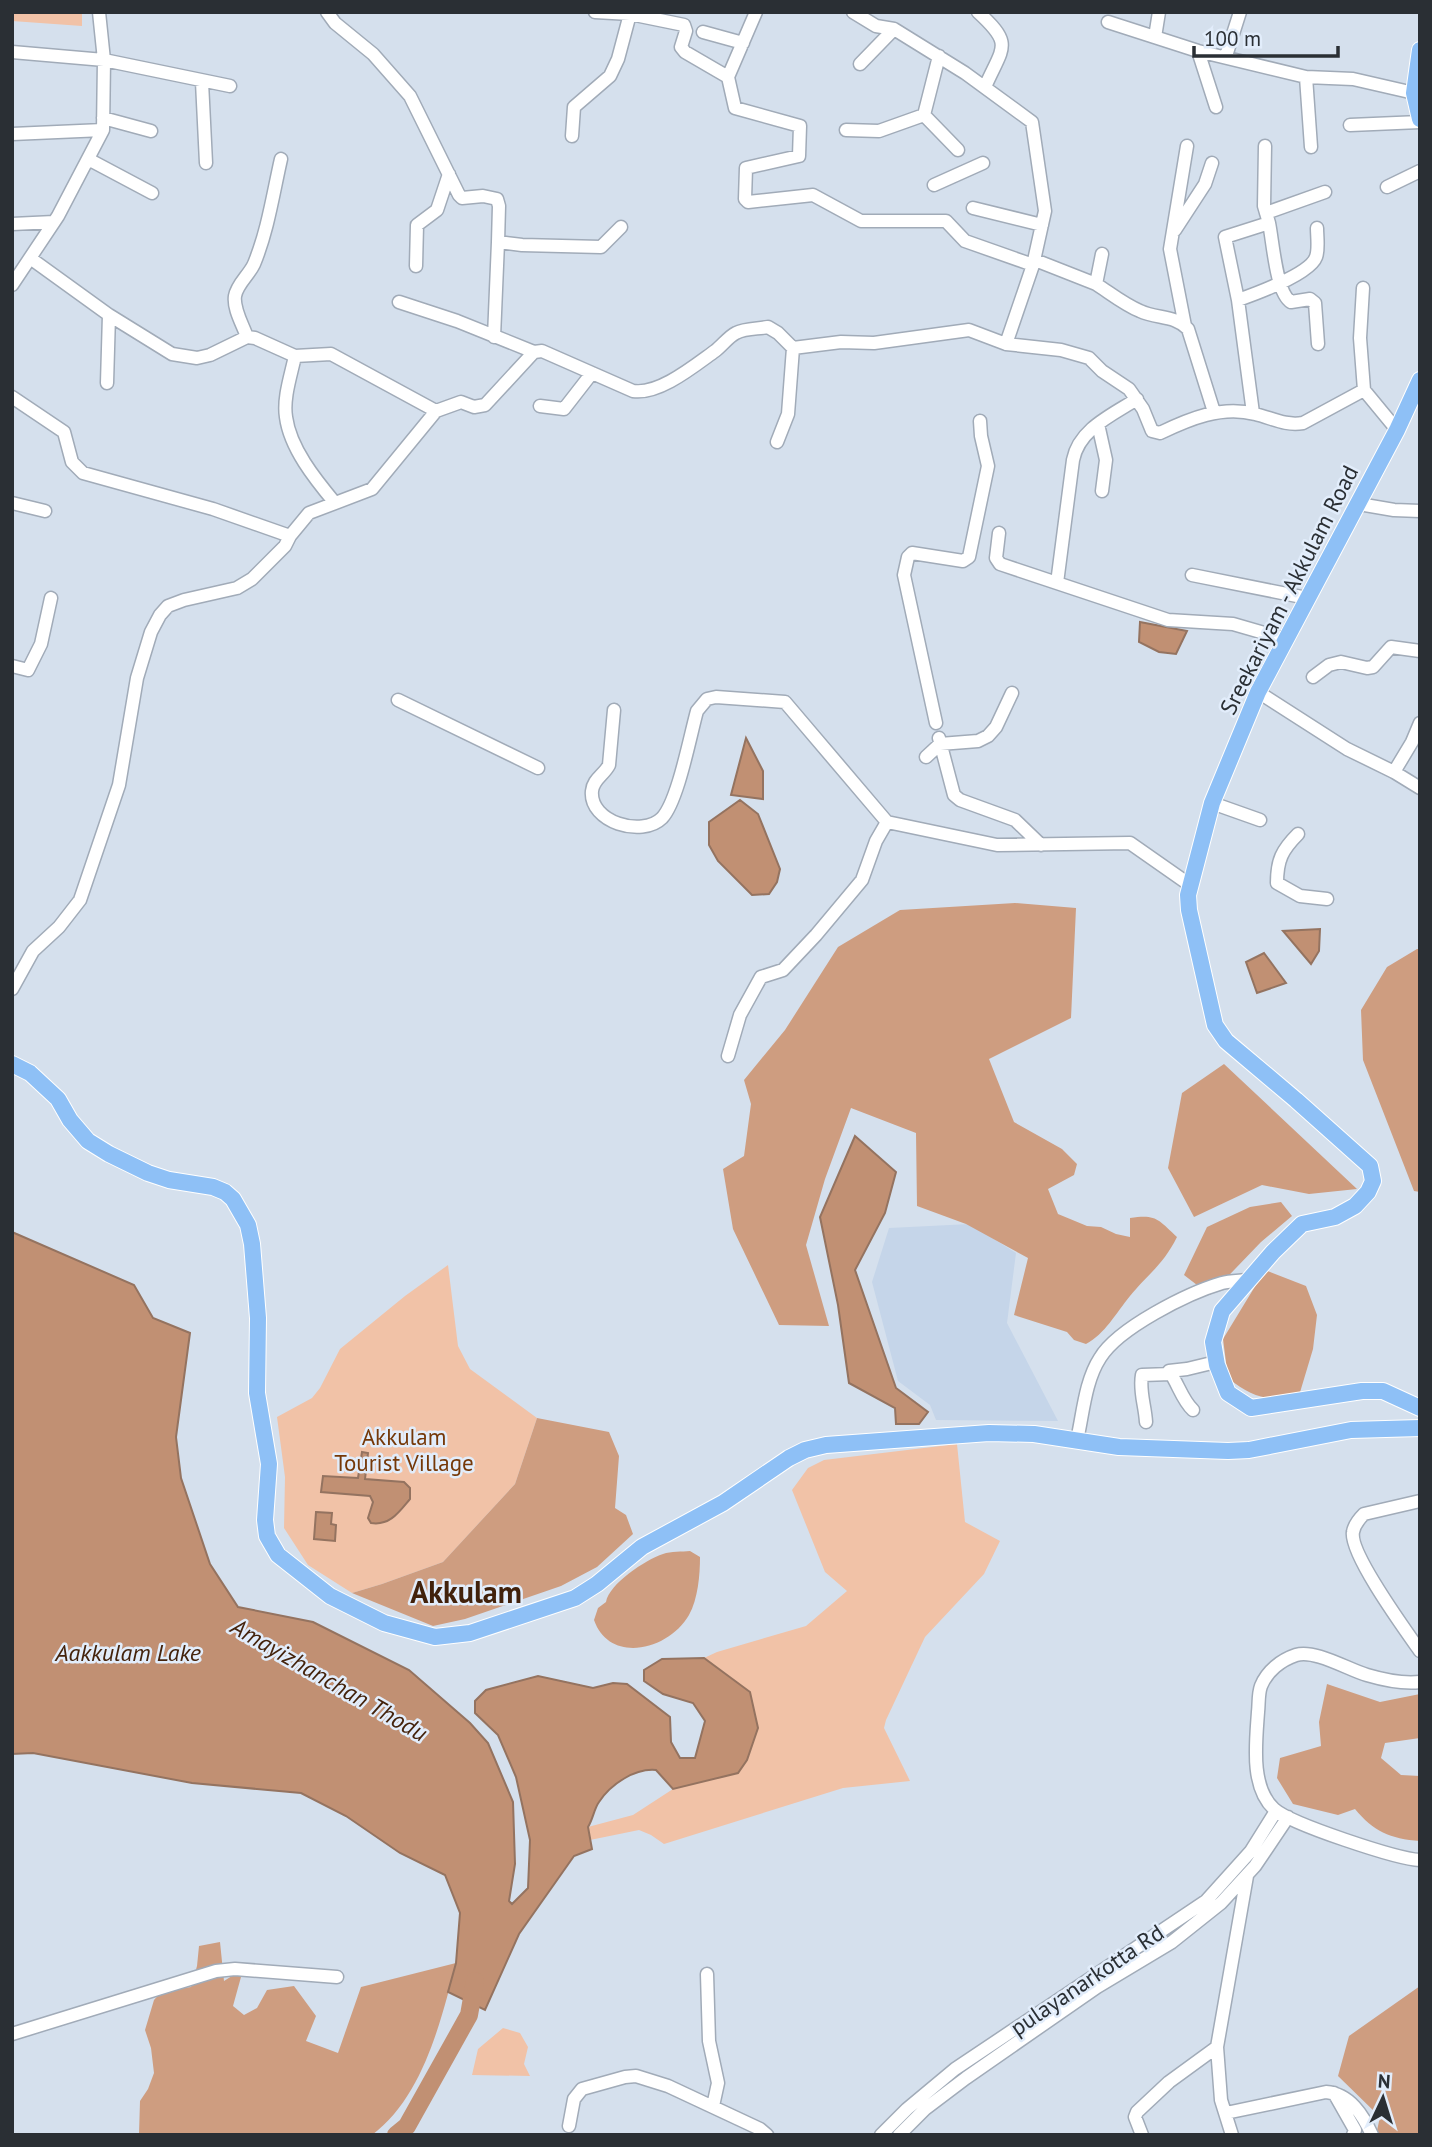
<svg xmlns="http://www.w3.org/2000/svg" width="1432" height="2147" font-family="'PT Sans',sans-serif">
<style>
.built{fill:#c5d5e9}
.green{fill:#f1c2a7}
.forest{fill:#ce9d80}
.water{fill:#c19073;stroke:#947360;stroke-width:2}
.lines{fill:none;stroke-linecap:round;stroke-linejoin:round}
.river{stroke:#c19073;stroke-width:18}
.minor-casing{stroke:#a1abb8;stroke-width:15}
.major-casing{stroke:#fff;stroke-width:18}
.minor{stroke:#fff;stroke-width:12}
.major{stroke:#8ec0f6;stroke-width:16}
.labels{text-anchor:middle;stroke-width:5;stroke-linejoin:round;paint-order:stroke}
.street-label{font-size:23px;fill:#2a2f34;stroke:#e2edfb}
.park-label{font-size:23px;fill:#753808;stroke:#e2edfb}
.water-label{font-size:24px;font-style:italic;fill:#44230c;stroke:#e2edfb}
.district-label{font-size:30px;font-weight:bold;fill:#41210b;stroke:#e2edfb}
</style>
<rect width="100%" height="100%" fill="#d5e0ed"/>
<!-- built -->
<path class="built" d="M970 1224 1016 1253 1007 1323 1058 1421 936 1420 930 1405 898 1381 872 1282 889 1228Z"/>
<!-- green -->
<path class="green" d="M12 12H82V26L12 21Z
M448 1265 458 1346 470 1369 537 1418 515 1484 443 1562 382 1584 352 1593 308 1565 284 1528 285 1477 277 1417 312 1398 320 1388 340 1349 405 1296Z
M957 1444 965 1522 1000 1541 984 1574 925 1637 886 1720 884 1728 910 1781 843 1788 664 1844 651 1835 639 1830 590 1840 588 1827 633 1815 673 1789 738 1773 750 1692 704 1658 717 1652 806 1626 847 1591 825 1572 792 1490 808 1468 824 1460Z
M503 2028 520 2033 528 2047 524 2064 530 2076 472 2075 478 2049Z"/>
<!-- forest -->
<path class="forest" d="M1015 903 1076 908 1071 1018 989 1059 1014 1122 1062 1149 1077 1164 1074 1175 1048 1189 1058 1214 1087 1226 1101 1227 1116 1234 1130 1237V1218C1156 1214 1158 1219 1177 1237 1163 1265 1148 1274 1130 1296 1116 1313 1105 1334 1086 1344L1074 1340 1067 1332 1014 1315 1028 1258 966 1224 917 1206 916 1133 851 1108 825 1179 806 1245 829 1326 779 1325 733 1229 723 1169 744 1156 751 1104 744 1080 785 1030 838 947 900 910Z
M1417 949H1420V1192L1414 1191 1363 1060 1361 1010 1387 967Z
M1224 1064 1357 1189 1309 1194 1262 1185 1194 1217 1168 1168 1182 1093Z
M1281 1202 1292 1216 1261 1242 1210 1295 1184 1275 1207 1227 1250 1207Z
M1265 1270 1306 1286 1317 1315 1313 1349 1298 1399C1266 1400 1253 1398 1228 1378L1223 1339Z
M537 1418 609 1432 619 1456 615 1508 626 1515 633 1534 597 1567 561 1586 465 1619 433 1626 352 1593 382 1584 443 1562 515 1484Z
M690 1551 700 1557C700 1575 698 1599 689 1615 669 1650 610 1665 594 1620L598 1608 606 1602C609 1584 645 1560 663 1554 671 1551 682 1552 690 1551Z
M1327 1684 1380 1702 1420 1694V1738L1385 1743 1381 1758 1401 1775 1420 1776V1841C1390 1839 1373 1831 1355 1809L1338 1815 1293 1804 1277 1778 1280 1758 1321 1746 1319 1722Z
M220 1942 224 1981 235 1974 241 1977 233 2006 244 2015 257 2008 267 1990 294 1986 316 2016 306 2041 338 2053 361 1987 456 1963C441 2021 423 2097 372 2135H139L140 2101 148 2089 154 2073 151 2048 145 2030 154 2000 162 1991 191 1987 197 1966 199 1946Z
M1420 1986V2135H1376L1380 2117 1338 2076 1349 2036Z"/>
<!-- water -->
<path class="water" d="M1140 622 1187 631 1176 654 1159 652 1139 642Z
M746 738 763 771V799L731 795Z
M740 800 758 814 780 869 777 882 769 894 752 895 718 861 709 845V822Z
M1320 929 1319 951 1311 964 1283 931Z
M1264 953 1286 983 1257 993 1246 962Z
M855 1136 896 1172 885 1213 855 1270 896 1388 928 1412 919 1424H896L895 1408 849 1383 838 1305 820 1217Z
M12 1232 134 1285 153 1318 190 1333 176 1437 181 1478 210 1564 238 1607 313 1622 409 1670 470 1723 488 1743 513 1802 515 1864 509 1901 512 1904 528 1888 530 1840 516 1777 498 1735 475 1713V1701L486 1690 538 1676 593 1688 613 1683 627 1684 670 1717 671 1742 680 1758H695L705 1721 693 1703 663 1694 644 1681V1670L662 1659 704 1658 750 1692 758 1728 747 1760 738 1773 673 1789 656 1770C635 1768 611 1784 599 1802 594 1809 593 1819 588 1827L592 1849 574 1856 519 1934 485 2010 448 1992 456 1963 460 1913 445 1875 400 1853 346 1816 301 1793 192 1783 33 1753 12 1754Z
M362 1452 368 1453 365 1479 404 1482 410 1488V1499C399 1512 390 1526 371 1523L368 1518 373 1502 370 1496 321 1492 323 1476 358 1478Z
M316 1512 332 1513 331 1524 336 1525 335 1541 314 1539Z"/>
<g class="lines">
<!-- river -->
<path class="river" d="M396 2135 407 2126 469 2015 475 1981"/>
<defs>
<path id="minor" d="M327 12 335 23 373 54 410 96 459 195 462 198 483 196 497 199 499 206 498 242 522 245 601 247 621 227
M595 12 630 14 684 25 686 31 681 47 685 52 728 77 756 12
M853 12 876 26 894 29 965 73 1032 122 1045 211 1033 265 1006 344
M978 12C1014 45 1003 46 985 87
M1108 22 1198 51 1306 77 1353 79 1414 93
M703 32 743 43
M1155 37 1159 12
M1198 51 1216 107
M12 52 104 60 230 86
M939 56 924 115 958 150
M1226 56 1240 12
M860 64 894 29
M728 77 735 108 800 126 799 156 746 168 745 199 748 202 813 195 861 221H946L965 241 1033 265
M1306 77 1311 147
M202 82 206 163
M103 118 151 131
M1350 125 1420 122
M846 130 879 131 924 115
M12 134 103 130
M572 136 574 107 610 76 618 59 630 14
M88 159 152 193
M934 185 983 163
M1387 187 1420 171
M973 208 1042 225
M1266 213 1325 192
M1269 223C1273 242 1276 293 1291 302L1310 299 1315 303 1318 344
M12 224 54 222
M1175 230 1205 184 1212 163
M1102 254 1096 284C1110 293 1125 305 1140 311 1157 319 1175 315 1188 329L1214 412
M30 258 109 315 172 354 197 358 210 355 247 337 255 338 295 356C291 375 283 398 286 417 290 448 315 479 335 503
M1035 260 1096 284
M416 266 417 225 437 210 449 174
M12 285 58 216 103 130 104 60 99 12
M1363 288 1360 338 1364 390
M1238 300C1255 294 1310 274 1316 257 1319 249 1317 237 1317 228
M399 302 457 321 534 352
M1185 326 1170 249 1187 146
M247 337C243 325 233 309 235 296 237 284 249 275 254 264 268 230 273 194 281 159
M494 337 498 242
M295 356 331 354 436 411
M107 383 109 315
M12 397 64 432 72 462 83 473 213 509 290 536
M540 406 564 409 592 373
M1253 413 1238 300 1225 237 1269 223 1264 206 1265 146
M1098 424 1106 460 1102 491
M777 442 788 414 793 348
M12 503 45 511
M1359 504 1394 510 1420 511
M999 533 996 558 1000 564 1168 620 1233 624 1285 639
M1192 575 1307 598
M1057 583 1073 460C1079 429 1112 415 1137 399
M12 666 28 670 41 644 51 598
M1313 677 1329 665 1341 662 1367 668 1373 667 1391 647 1420 651
M1258 692 1347 749 1394 772 1420 788
M398 700 538 768
M614 710 609 765C604 775 593 779 592 791 589 822 642 838 662 818 678 801 690 736 697 711L707 699 716 697 785 702 887 822
M936 723 904 575 908 557 912 553 963 561 969 557 988 466 981 436 980 421
M939 738 954 795 960 800 1015 820 1041 845
M926 757 940 744 978 741 988 736 996 727 1012 693
M1394 772 1412 742 1420 723
M1212 803 1260 820
M1298 834C1282 850 1277 860 1277 883L1300 896 1327 899
M12 989 33 951 59 927 80 900 119 785 137 678 151 632 160 615 168 606 184 600 237 588 252 579 285 546 290 536 309 513 372 489 436 411 461 402 474 407 485 405 534 352 542 351 633 391C659 395 694 366 715 351 722 346 728 337 736 333 745 328 758 329 768 327L778 333 793 348 841 342 874 343 969 330 1006 344 1061 350 1089 358 1102 371 1129 389 1143 409 1152 431 1160 433C1189 419 1222 405 1255 414 1272 418 1285 426 1303 423L1364 390 1397 430
M728 1056 740 1015 761 977 783 970 816 935 862 880 876 841 887 822 997 845 1130 843 1190 885
M1193 1410C1182 1400 1178 1383 1169 1371L1187 1369 1216 1362
M1146 1422C1145 1405 1139 1391 1142 1375L1171 1374
M1077 1440C1083 1414 1085 1381 1100 1358 1118 1328 1188 1293 1222 1283 1230 1281 1240 1281 1248 1280
M1420 1501 1364 1514C1360 1518 1354 1526 1353 1532 1349 1553 1406 1631 1420 1651
M1420 1682C1403 1684 1384 1680 1367 1675 1349 1670 1315 1649 1296 1655 1281 1660 1267 1671 1261 1686 1258 1694 1259 1704 1258 1712 1256 1742 1250 1787 1274 1809 1291 1824 1397 1859 1420 1860
M707 1974 709 2041 718 2083 713 2106
M12 2034 216 1971 235 1969 337 1977
M1334 2093 1355 2130 1353 2135
M1226 2113 1326 2092C1350 2094 1363 2115 1372 2135
M569 2126 574 2099 582 2089 625 2077 636 2076 668 2086 760 2129 767 2135
M881 2135 907 2109 955 2069 1206 1901 1251 1851 1276 1811
M899 2135 925 2109 966 2078 1097 1987 1172 1942 1221 1903 1255 1866 1288 1817
M1142 2135 1135 2117 1137 2112 1169 2082 1217 2047
M1232 2135 1221 2100 1217 2047 1247 1876"/>
<path id="major" d="M1420 50 1414 93 1420 119
M1420 380 1397 430 1258 692 1212 803 1188 895 1189 910 1215 1025 1226 1041 1296 1100 1370 1166 1373 1181 1368 1192 1355 1206 1335 1217 1302 1224 1273 1252 1222 1311 1213 1342 1217 1365 1228 1393 1251 1408 1362 1391H1383L1420 1408
M12 1064 30 1073 58 1099 70 1120 88 1141 109 1154 148 1173 169 1180 213 1187 225 1192 233 1199 248 1225 252 1244 258 1318 257 1393 269 1464 265 1520 267 1536 278 1555 330 1596 384 1623 435 1637 470 1633 575 1598 597 1584 642 1547 723 1503 789 1458 805 1450 826 1445 989 1433 1034 1434 1119 1447 1228 1451 1249 1450 1351 1430 1420 1428"/>
</defs>
<!-- minor casing -->
<use href="#minor" class="minor-casing"/>
<!-- major casing -->
<use href="#major" class="major-casing"/>
<!-- minor -->
<use href="#minor" class="minor"/>
<!-- major -->
<use href="#major" class="major"/>
</g>
<g class="labels">
<!-- street labels -->
<g class="street-label">
<text transform="translate(1289 590) rotate(-63)" y="8">Sreekariyam - Akkulam Road</text>
<text transform="translate(1087 1980) rotate(-34)" y="8">pulayanarkotta Rd</text>
</g>
<!-- park labels -->
<g class="park-label">
<text x="404" y="1445">Akkulam<tspan x="404" dy="26">Tourist Village</tspan></text>
</g>
<!-- water labels -->
<g class="water-label">
<text x="128" y="1661">Aakkulam Lake</text>
<text transform="translate(329 1680) rotate(30)" y="8">Amayizhanchan Thodu</text>
</g>
<!-- district labels -->
<g class="district-label">
<text x="466" y="1603">Akkulam</text>
</g>
</g>
<!-- border -->
<rect width="1432" height="2147" fill="none" stroke="#2a2f34" stroke-width="28"/>
<!-- north arrow -->
<g transform="translate(1383 2098) rotate(4)" stroke="#e2edfb" stroke-width="5" paint-order="stroke">
<path d="M0-5L12 26L0 18L-12 26Z" fill="#2a2f34"/>
<text y="-10" font-size="19" font-weight="bold" text-anchor="middle" fill="#2a2f34">N</text>
</g>
<!-- scale -->
<path d="M1194 46v10h144v-10" fill="none" stroke="#2a2f34" stroke-width="3.5"/>
<text x="1204" y="46" font-size="21" fill="#2a2f34" stroke="#e2edfb" stroke-width="5" paint-order="stroke">100 m</text>
</svg>
